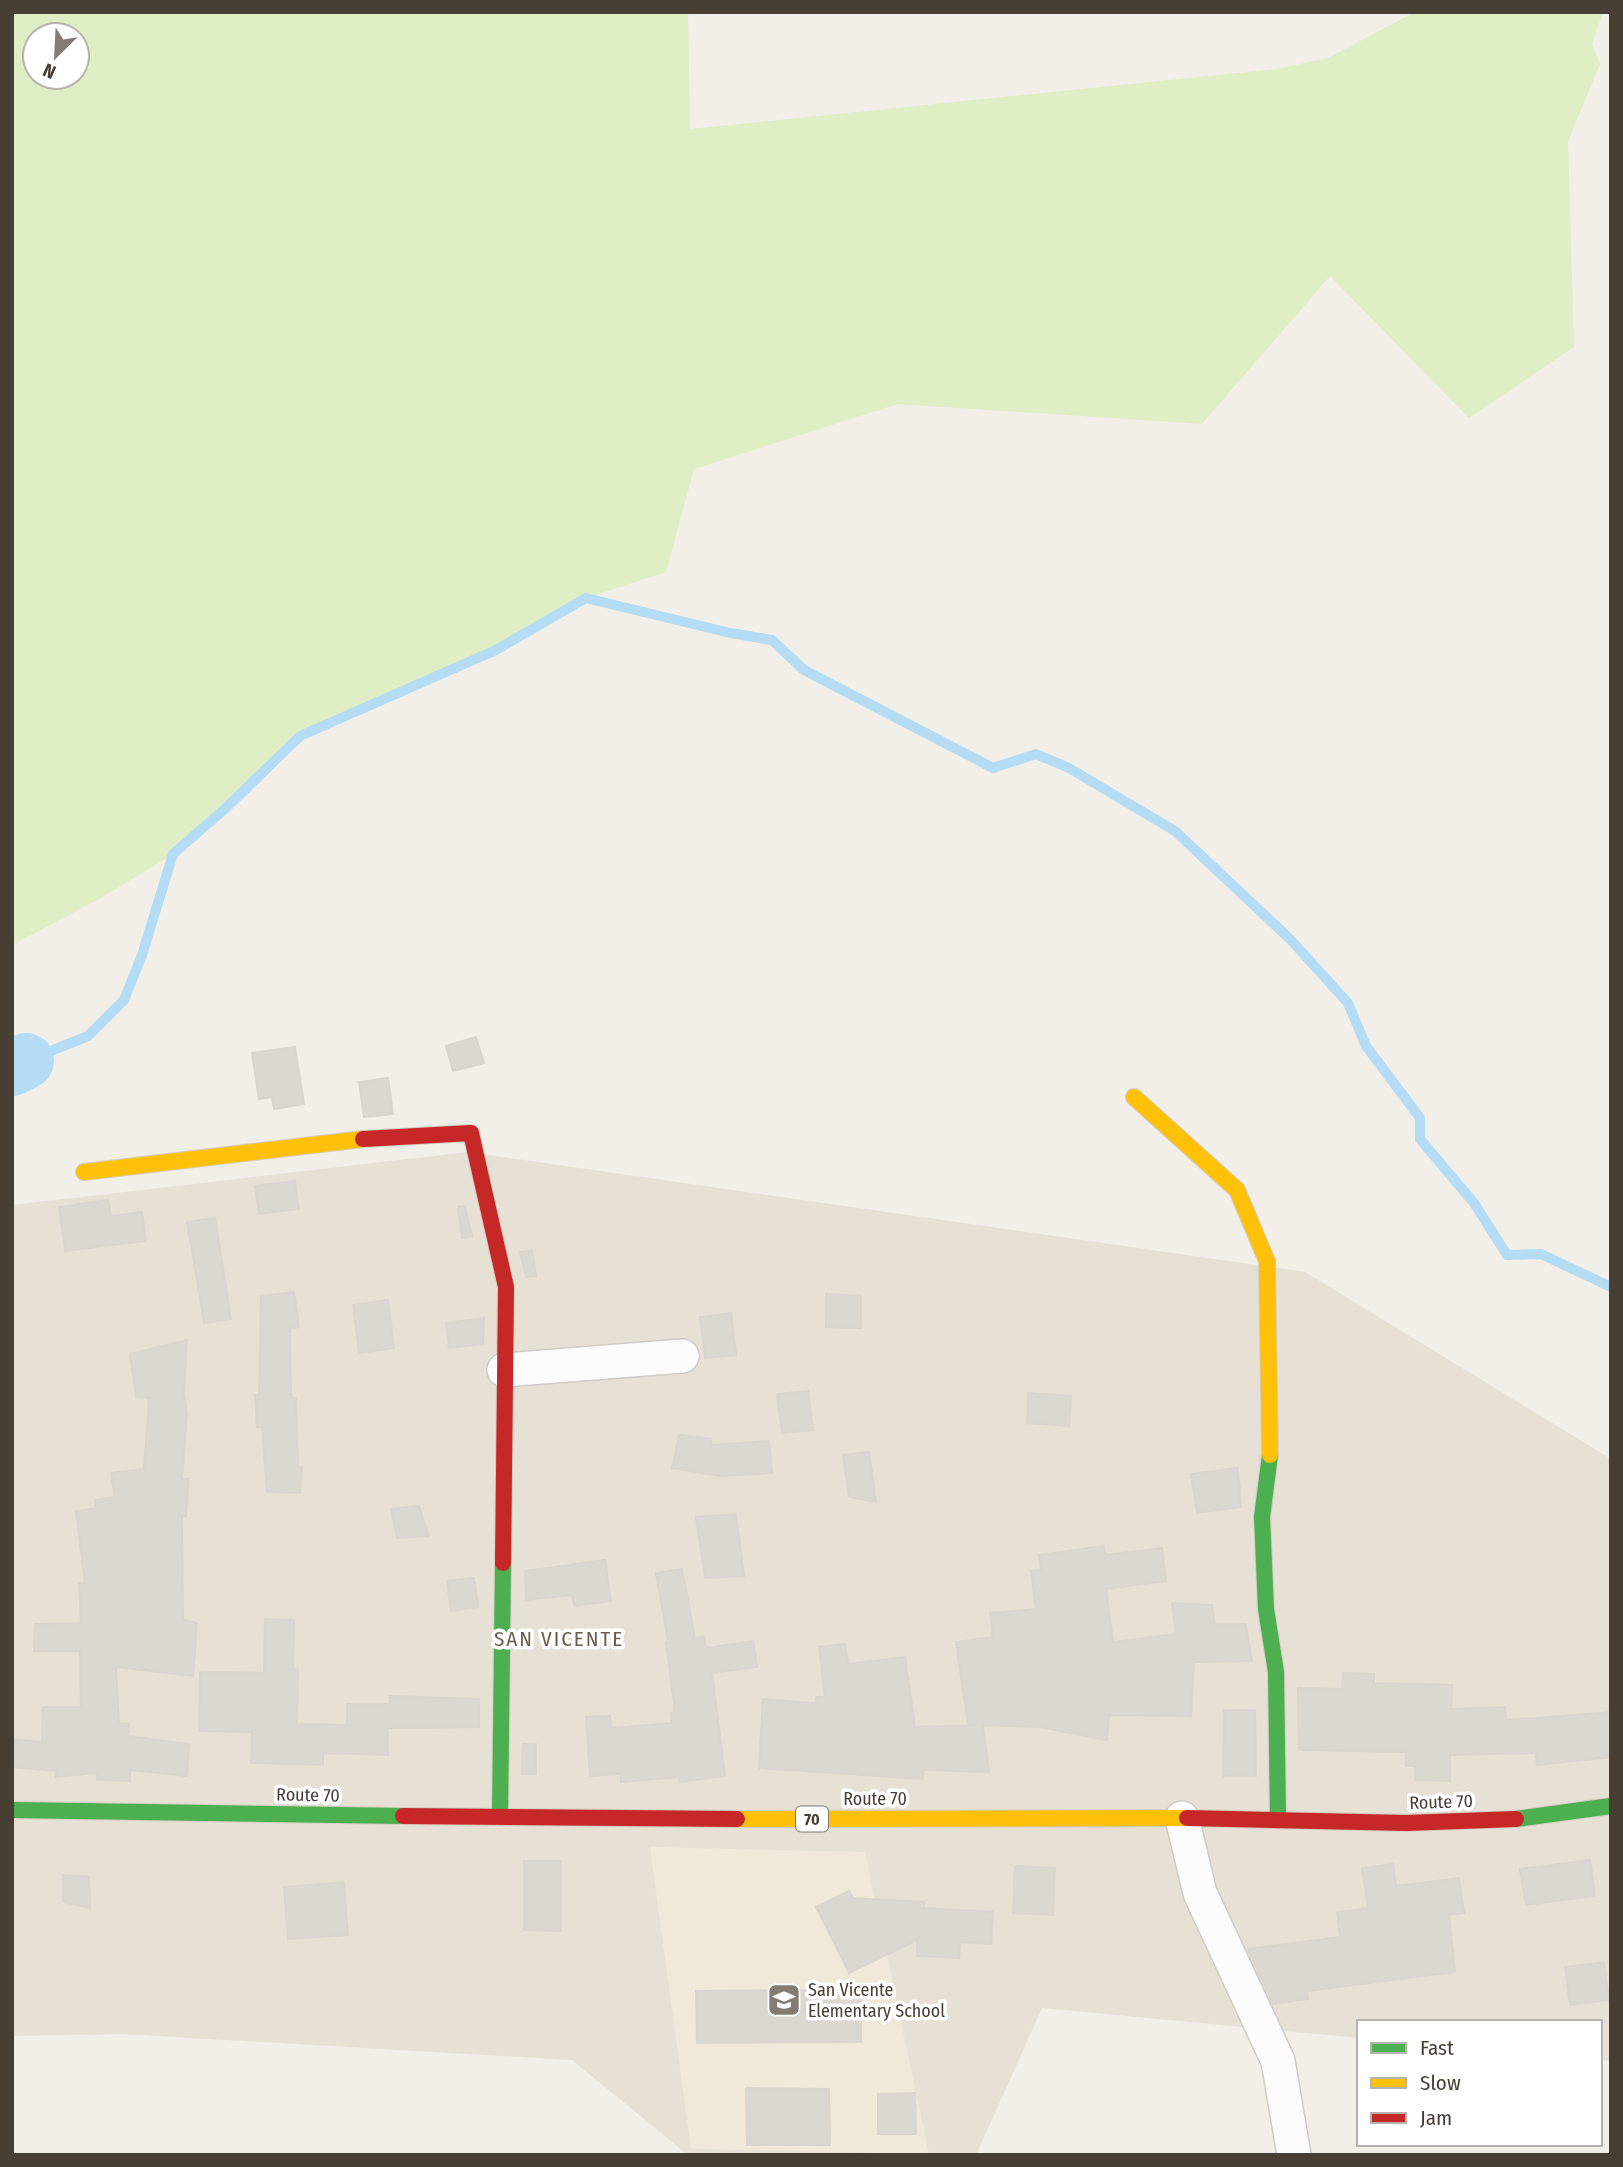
<svg xmlns="http://www.w3.org/2000/svg" width="1623" height="2167" font-family="'Fira Sans Condensed',sans-serif">
<style>
.residential{fill:#e6e0d5}
.education{fill:#f0e9d9}
.green{fill:#dfeec5;fill-rule:evenodd}
.lines{fill:none;stroke-linecap:round;stroke-linejoin:round}
.stream{stroke:#b4dcf4;stroke-width:10}
.river{stroke:#b4dcf4;stroke-width:56}
.building{fill:#dbd7d1;stroke:#dad5ce;stroke-width:2}
.street-casing{stroke:#cfccc6;stroke-width:36}
.fast-casing{stroke:#d3cdc0;stroke-width:18}
.slow-casing{stroke:#d3cdc0;stroke-width:18}
.jam-casing{stroke:#d3cdc0;stroke-width:18}
.street{stroke:#fdfcfc;stroke-width:33}
.fast{stroke:#4caf50;stroke-width:16}
.slow{stroke:#ffc107;stroke-width:16}
.jam{stroke:#c62828;stroke-width:16}
.labels{text-anchor:middle;stroke-width:7;stroke-linejoin:round;paint-order:stroke}
.shield{fill:#fff;stroke:#7f7971;stroke-width:2}
.shield-label{font-size:16px;font-weight:bold;fill:#483f34}
.street-label{font-size:18px;fill:#483f34;stroke:#fff}
.poi-label{font-size:18px;fill:#483f34;stroke:#fff;text-anchor:start}
.quarter-label{font-size:21px;letter-spacing:2px;fill:#6c5d4a;stroke:#fff}
</style>
<rect width="100%" height="100%" fill="#f2eee8"/>
<!-- residential -->
<path class="residential" d="M468 1152 1305 1272 1611 1459V2061L1600 2060V2022H1359V2038L1042 2008 976 2155H688L572 2060 123 2034 12 2036V1205Z"/>
<!-- education -->
<path class="education" d="M650 1847 865 1852 929 2154 691 2149Z"/>
<!-- green -->
<path class="green" d="M12 12H688L690 129 1277 69 1328 58 1415 12H1603L1592 44 1600 64 1568 141 1574 347 1469 418 1330 276 1202 424 898 404 694 469 666 572 586 598 496 650 300 736 173 854 101 898 12 945ZM35 35H77V77H35Z"/>
<g class="lines">
<!-- stream -->
<path class="stream" d="M26 1061 88 1036 124 1000 142 955 173 854 228 806 300 736 496 650 586 598 730 633 772 640 804 670 993 768 1036 754 1069 768 1175 831 1290 939 1348 1003 1366 1046 1420 1118V1139L1474 1203 1507 1255 1541 1254 1611 1287"/>
<!-- river -->
<path class="river" d="M12 1068 26 1061"/>
</g>
<!-- building -->
<path class="building" d="M476 1037 484 1063 453 1071 446 1046Z
M295 1047 304 1104 274 1109 272 1097 259 1099 252 1053Z
M388 1078 393 1114 364 1117 359 1082Z
M295 1181 299 1209 259 1214 255 1186Z
M108 1200 111 1216 142 1212 146 1241 65 1251 59 1207Z
M465 1206 472 1236 462 1238 458 1207Z
M215 1218 231 1319 204 1323 187 1222Z
M532 1250 536 1276 526 1277 520 1252Z
M294 1292 299 1327 290 1328 291 1397 296 1398 298 1467H302L300 1493 267 1492 262 1427H257L255 1395H259L261 1296Z
M826 1294 861 1296V1328L826 1327Z
M388 1300 394 1348 359 1353 353 1305Z
M731 1313 736 1355 705 1358 700 1317Z
M484 1318 483 1344 449 1348 446 1323Z
M187 1340 184 1394 187 1414 182 1479H189L186 1516H182L183 1620 197 1623 193 1676 116 1667 119 1723 129 1724V1736L189 1744 187 1776 130 1770V1781L97 1780V1773L56 1777 57 1771 12 1767V1739L42 1742 43 1707H81L80 1651H34L35 1624 81 1623 79 1583H85L76 1511 96 1508 95 1500 115 1497 111 1473 144 1469 149 1398 136 1397 130 1354Z
M808 1391 813 1430 782 1433 777 1394Z
M1028 1393 1071 1396 1069 1426 1027 1423Z
M679 1435 711 1439V1445L769 1441 772 1473 721 1476 672 1468Z
M869 1452 876 1502 849 1497 843 1455Z
M1238 1468 1241 1507 1197 1513 1191 1474Z
M419 1506 429 1536 397 1538 391 1509Z
M736 1514 744 1576 705 1578 696 1517Z
M1104 1546 1105 1555 1162 1548 1166 1581 1106 1589 1113 1642 1176 1634 1172 1603 1212 1605 1215 1624H1246L1252 1661 1194 1662 1191 1716 1109 1715 1107 1740 1040 1727 983 1725 989 1772 923 1770V1779L759 1768 763 1699 816 1703V1697H825L819 1647 845 1644 848 1664 905 1657 915 1727 976 1725H968L956 1642 993 1637 990 1613 1036 1609 1031 1571 1041 1570 1039 1555Z
M605 1560 611 1601 574 1606 572 1595 526 1600 525 1571Z
M682 1569 695 1638 704 1637 706 1648 753 1641 757 1667 712 1673 725 1776 679 1782V1777L621 1782V1774L590 1776 586 1717 610 1716 611 1728 672 1723 671 1713 675 1712 666 1642H668L656 1573Z
M474 1578 478 1607 451 1611 447 1581Z
M265 1619 294 1620 293 1669H298L297 1724 347 1725V1704H390V1696L479 1699V1727L388 1728V1755L323 1753V1765L251 1763 252 1732 199 1731 200 1672 264 1673Z
M1343 1673 1374 1674V1683L1452 1685 1451 1709 1505 1707 1506 1720 1611 1712V1757L1537 1765 1536 1753 1450 1755V1781L1415 1780V1766H1406V1752L1299 1750 1298 1688 1342 1689Z
M1224 1710H1255L1256 1776H1223Z
M523 1744H536V1774H522Z
M1590 1860 1595 1896 1526 1905 1520 1869Z
M524 1861H561V1931L524 1930Z
M1393 1864 1396 1886 1459 1878 1464 1913 1449 1915 1455 1972 1307 1991 1308 1999 1273 2004 1248 1949 1340 1937 1337 1912 1368 1908 1362 1868Z
M1015 1866 1055 1868 1053 1915 1013 1913Z
M63 1875 89 1877 90 1908 63 1902Z
M344 1882 348 1935 288 1939 284 1887Z
M849 1891 853 1898 924 1902V1908L993 1912 991 1944 960 1942 959 1958 917 1956V1940L849 1973 816 1907Z
M1604 1962 1609 2000 1570 2005 1565 1967Z
M861 1990V2042L697 2043 696 1991Z
M746 2088 829 2089 830 2145H747Z
M915 2093 916 2134H878V2094Z"/>
<g class="lines">
<defs>
<path id="street" d="M504 1370 682 1356
M1182 1818 1200 1893 1278 2061 1294 2155"/>
<path id="fast" d="M1270 1455 1262 1517 1266 1609 1276 1672 1278 1818
M12 1810 403 1816
M500 1817 503 1563
M1516 1819 1611 1806"/>
<path id="slow" d="M1134 1097 1237 1190 1267 1261 1270 1455
M84 1172 363 1139
M737 1819 1187 1818"/>
<path id="jam" d="M363 1139 471 1133 506 1287 503 1563
M403 1816 737 1819
M1187 1818 1406 1823 1516 1819"/>
</defs>
<!-- street casing -->
<use href="#street" class="street-casing"/>
<!-- fast casing -->
<use href="#fast" class="fast-casing"/>
<!-- slow casing -->
<use href="#slow" class="slow-casing"/>
<!-- jam casing -->
<use href="#jam" class="jam-casing"/>
<!-- street -->
<use href="#street" class="street"/>
<!-- fast -->
<use href="#fast" class="fast"/>
<!-- slow -->
<use href="#slow" class="slow"/>
<!-- jam -->
<use href="#jam" class="jam"/>
</g>
<!-- icons -->
<defs>
<symbol id="school-square" viewBox="-11 -11 22 22"><rect x="-9" y="-9" width="18" height="18" rx="4" fill="#847c73" stroke="#fff"/><path d="M0-5L7-2L0 1L-7-2ZM-4 1L0 2.5L4 1V4Q0 6-4 4Z" fill="#fff"/></symbol>
</defs>
<g fill-rule="evenodd">
<use href="#school-square" x="765" y="1981" width="38" height="38"/>
</g>
<g class="labels">
<!-- shield labels -->
<rect class="shield" x="796" y="1806.5" width="32" height="25" rx="5"/>
<g class="shield-label">
<text x="812" y="1825">70</text>
</g>
<!-- street labels -->
<g class="street-label">
<text transform="translate(308 1795) rotate(1)" y="6">Route 70</text>
<text x="875" y="1805">Route 70</text>
<text transform="translate(1441 1802) rotate(-2)" y="6">Route 70</text>
</g>
<!-- poi labels -->
<g class="poi-label">
<text x="808" y="1996">San Vicente<tspan x="808" dy="21">Elementary School</tspan></text>
</g>
<!-- quarter labels -->
<g class="quarter-label">
<text x="559" y="1646">SAN VICENTE</text>
</g>
</g>
<!-- border -->
<rect width="1623" height="2167" fill="none" stroke="#483f34" stroke-width="28"/>
<!-- legend -->
<rect x="1357" y="2020" width="245" height="126" fill="#ffffff" stroke="#b6b2ae" stroke-width="2"/>
<rect x="1371" y="2043" width="35" height="10" fill="#4caf50" stroke="#b6b2ae" stroke-width="2"/>
<text x="1420" y="2055" font-size="21" fill="#483f34">Fast</text>
<rect x="1371" y="2078" width="35" height="10" fill="#ffc107" stroke="#b6b2ae" stroke-width="2"/>
<text x="1420" y="2090" font-size="21" fill="#483f34">Slow</text>
<rect x="1371" y="2113" width="35" height="10" fill="#c62828" stroke="#b6b2ae" stroke-width="2"/>
<text x="1420" y="2125" font-size="21" fill="#483f34">Jam</text>
<!-- north arrow -->
<g transform="translate(56 56) rotate(204)"><circle r="33" fill="#ffffff" stroke="#b6b2ae" stroke-width="2"/>
<path d="M0-5L12 26L0 18L-12 26Z" fill="#847c73"/>
<text y="-10" font-size="19" font-weight="bold" text-anchor="middle" fill="#483f34">N</text>
</g>
</svg>
